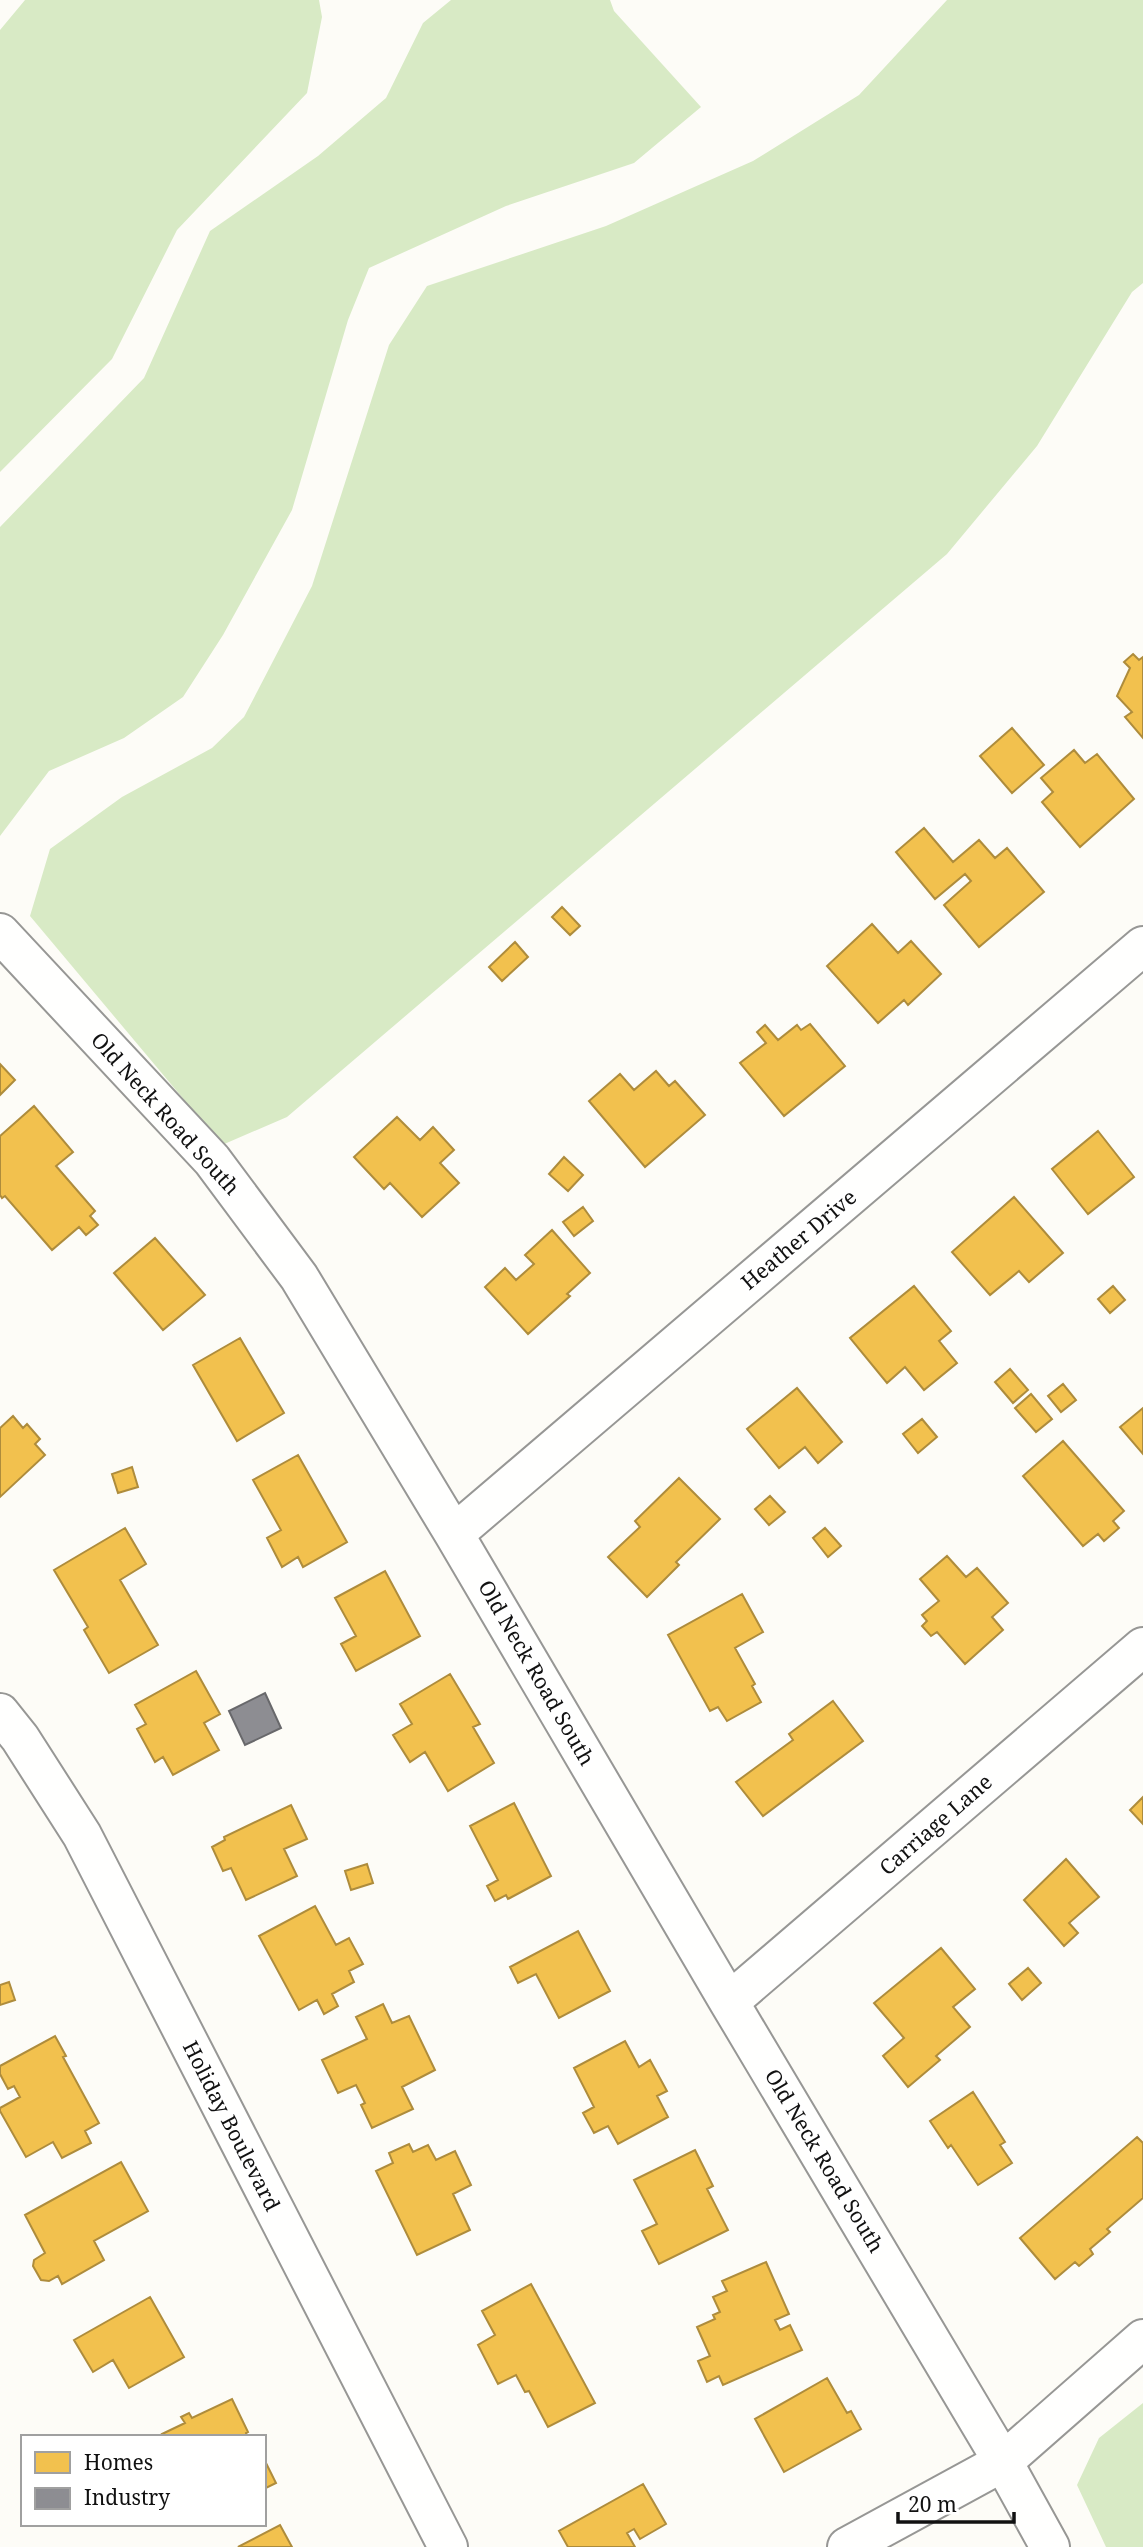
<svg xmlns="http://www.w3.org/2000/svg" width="1143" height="2547" font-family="'Noto Serif',serif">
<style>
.forest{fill:#d8eac5}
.homes{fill:#f2c14e;stroke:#ae8c3c;stroke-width:2}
.industry{fill:#8d8d92;stroke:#68686b;stroke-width:2}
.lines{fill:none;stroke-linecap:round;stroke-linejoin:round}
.minor-casing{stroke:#979795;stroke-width:42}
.tertiary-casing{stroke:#979795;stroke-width:42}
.minor{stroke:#fffffe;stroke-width:38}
.tertiary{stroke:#fffffe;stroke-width:38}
.labels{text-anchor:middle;stroke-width:7;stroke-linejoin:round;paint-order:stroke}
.street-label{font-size:21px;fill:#111;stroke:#fff}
</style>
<rect width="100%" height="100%" fill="#fdfcf7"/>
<!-- forest -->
<path class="forest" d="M25 0H319L322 17 307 93 177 230 112 359 0 472V30Z
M451 0H610L614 11 701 107 634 163 506 206 369 268 348 320 292 510 223 635 183 697 124 738 49 771 0 836V527L144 378 210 231 318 156 386 98 423 23Z
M947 0H1143V283L1132 292 1037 446 947 554 287 1117 222 1145 30 916 50 849 122 797 212 748 244 717 312 586 389 345 427 286 606 226 753 161 859 95Z
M1143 2403V2547H1106L1077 2485 1099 2438Z"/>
<!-- homes -->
<path class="homes" d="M1133 654 1139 660 1143 657V738L1125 717 1132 712 1117 696 1130 668 1124 662Z
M1012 728 1044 765 1012 793 980 756Z
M1074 750 1085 763 1097 754 1134 799 1080 847 1042 802 1053 792 1041 778Z
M924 828 953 862 979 840 995 858 1007 848 1044 892 979 947 944 905 971 881 965 874 935 899 896 852Z
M562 907 580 926 570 935 552 917Z
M872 924 898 953 911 941 941 974 908 1005 904 1000 878 1023 827 966Z
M515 942 528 957 502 981 489 967Z
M810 1024 845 1066 784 1116 740 1063 766 1043 757 1032 765 1025 778 1040 797 1025 801 1030Z
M0 1064 15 1080 0 1095Z
M656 1071 669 1086 675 1081 705 1115 645 1167 589 1101 620 1074 634 1090Z
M34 1106 73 1152 56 1166 95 1211 90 1216 98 1225 86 1235 79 1227 52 1250 5 1196 2 1198 0 1195V1136Z
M397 1117 420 1140 433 1127 454 1150 440 1163 459 1183 422 1217 390 1183 384 1189 354 1157Z
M1098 1131 1134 1177 1088 1214 1052 1169Z
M564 1157 583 1175 568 1191 549 1174Z
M1014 1197 1063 1253 1029 1282 1019 1271 990 1295 952 1252Z
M583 1207 593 1221 574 1236 563 1222Z
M552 1230 590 1273 567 1294 570 1296 528 1334 485 1287 505 1268 516 1280 534 1264 525 1255Z
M155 1238 205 1295 163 1330 114 1273Z
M914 1286 951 1331 939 1341 957 1363 924 1390 905 1367 887 1383 850 1338Z
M1113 1286 1125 1300 1110 1313 1098 1299Z
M240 1338 284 1413 237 1441 193 1365Z
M1010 1369 1028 1390 1013 1403 995 1382Z
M1063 1384 1076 1400 1061 1412 1048 1396Z
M797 1388 842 1442 818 1463 805 1447 779 1468 747 1429Z
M1031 1394 1052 1419 1036 1432 1015 1408Z
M1143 1408V1454L1120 1427Z
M13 1416 23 1428 27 1424 40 1439 35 1444 45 1455 0 1497V1428Z
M922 1419 937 1437 918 1453 903 1434Z
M1063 1441 1124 1511 1113 1521 1119 1528 1104 1541 1098 1534 1083 1546 1023 1476Z
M298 1455 347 1542 303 1567 298 1557 282 1567 267 1538 281 1530 253 1480Z
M132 1467 138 1487 118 1493 112 1474Z
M679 1478 720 1519 676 1562 679 1565 647 1597 608 1557 640 1527 635 1521Z
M770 1496 785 1512 769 1525 755 1509Z
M125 1528 146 1564 120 1580 158 1645 109 1673 84 1630 88 1627 54 1570Z
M825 1528 841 1546 828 1557 813 1538Z
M947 1556 966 1577 977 1568 1008 1603 992 1617 1003 1630 965 1664 937 1632 931 1636 922 1626 927 1621 922 1615 939 1601 920 1579Z
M385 1571 420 1636 356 1671 341 1644 356 1636 335 1598Z
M742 1594 763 1632 735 1648 755 1684 752 1686 761 1702 727 1721 718 1707 710 1711 668 1635Z
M196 1671 220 1714 204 1723 219 1750 173 1775 163 1757 155 1762 137 1729 146 1724 135 1705Z
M450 1674 480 1724 473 1727 494 1763 448 1791 425 1752 410 1762 393 1735 412 1724 400 1704Z
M833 1701 863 1741 763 1816 736 1782 793 1740 789 1734Z
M1143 1797V1824L1130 1810Z
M514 1803 551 1876 508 1899 506 1895 495 1901 487 1886 498 1880 470 1826Z
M291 1805 307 1839 284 1849 297 1876 246 1900 231 1868 223 1871 212 1847 225 1840 224 1837Z
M1066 1859 1099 1897 1069 1923 1078 1933 1064 1946 1024 1900Z
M367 1864 373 1883 351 1890 345 1871Z
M315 1906 336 1945 349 1938 363 1964 349 1971 354 1982 332 1994 338 2006 324 2014 317 2000 299 2010 259 1936Z
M578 1931 610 1991 559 2018 536 1974 518 1983 510 1967Z
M941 1948 975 1989 953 2007 970 2027 936 2056 940 2060 908 2087 883 2056 904 2038 874 2003Z
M1028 1968 1041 1983 1022 2000 1009 1984Z
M9 1982 15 2000 0 2005V1985Z
M383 2004 392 2023 409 2016 435 2070 402 2087 413 2109 372 2128 361 2105 365 2103 356 2085 338 2093 322 2060 367 2039 356 2017Z
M55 2036 66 2056 63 2057 99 2123 85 2131 91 2143 62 2158 53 2142 26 2157 0 2111V2108L20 2097 14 2086 8 2089 0 2074V2066Z
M625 2041 639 2067 650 2060 667 2091 657 2096 668 2117 618 2144 608 2126 594 2133 583 2113 594 2107 574 2068Z
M973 2092 1005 2142 1000 2145 1012 2163 978 2185 951 2145 948 2148 930 2121Z
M1137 2137 1143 2143V2198L1107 2229 1110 2232 1090 2249 1093 2254 1079 2266 1075 2262 1055 2279 1020 2238Z
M409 2144 413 2152 428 2145 436 2160 455 2151 471 2185 453 2194 470 2230 417 2255 376 2171 393 2163 389 2153Z
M695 2150 713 2186 707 2189 728 2230 659 2264 642 2231 657 2224 634 2180Z
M121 2162 148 2211 94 2241 104 2260 62 2284 58 2276 49 2281 41 2280 33 2266 34 2260 45 2253 25 2215Z
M766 2262 789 2314 775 2320 780 2330 790 2325 802 2350 723 2385 719 2376 707 2382 698 2361 710 2356 697 2327 715 2319 713 2315 720 2312 713 2297 727 2291 722 2281Z
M531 2284 595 2403 548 2427 529 2391 525 2392 516 2375 498 2384 478 2345 495 2335 482 2311Z
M150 2297 184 2357 129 2388 113 2360 93 2372 74 2340Z
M827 2378 847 2413 851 2411 861 2429 784 2472 755 2419Z
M232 2399 248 2432 246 2433 247 2437H164L162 2434 185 2423 181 2417 189 2413 192 2418Z
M264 2459 276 2483 264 2489Z
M643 2484 666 2524 640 2539 634 2529 627 2533 635 2547H568L559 2531Z
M280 2525 292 2547H238Z"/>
<!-- industry -->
<path class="industry" d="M265 1693 281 1728 245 1745 229 1711Z"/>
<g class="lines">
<defs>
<path id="minor" d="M0 933 212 1160 299 1277 454 1534 729 2002 1003 2462
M454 1534 1143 946
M0 1713 20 1738 82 1835 448 2547
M729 2002 1143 1647
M847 2547 1003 2462 1143 2339"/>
<path id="tertiary" d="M1003 2462 1050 2547"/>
</defs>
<!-- minor casing -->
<use href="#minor" class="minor-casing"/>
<!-- tertiary casing -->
<use href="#tertiary" class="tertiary-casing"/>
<!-- minor -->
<use href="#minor" class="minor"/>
<!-- tertiary -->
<use href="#tertiary" class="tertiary"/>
</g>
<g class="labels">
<!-- street labels -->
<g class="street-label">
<text transform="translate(165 1114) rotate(48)" y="7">Old Neck Road South</text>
<text transform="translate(799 1240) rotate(-40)" y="7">Heather Drive</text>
<text transform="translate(536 1673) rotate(60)" y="7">Old Neck Road South</text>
<text transform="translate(936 1825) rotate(-41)" y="7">Carriage Lane</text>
<text transform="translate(231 2126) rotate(63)" y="7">Holiday Boulevard</text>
<text transform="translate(824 2161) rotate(59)" y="7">Old Neck Road South</text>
</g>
</g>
<!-- legend -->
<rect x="21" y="2435" width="245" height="91" fill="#ffffff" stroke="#a0a0a0" stroke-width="2"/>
<rect x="35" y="2452" width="35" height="21" fill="#f2c14e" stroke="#a0a0a0" stroke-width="2"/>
<text x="84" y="2470" font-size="21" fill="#111111">Homes</text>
<rect x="35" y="2488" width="35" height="21" fill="#8d8d92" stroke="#a0a0a0" stroke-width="2"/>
<text x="84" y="2505" font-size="21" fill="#111111">Industry</text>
<!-- scale -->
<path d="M898 2512v10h116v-10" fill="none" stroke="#111111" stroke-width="3.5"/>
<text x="908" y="2512" font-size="21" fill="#111111" stroke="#ffffff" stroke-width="5" paint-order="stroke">20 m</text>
</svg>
